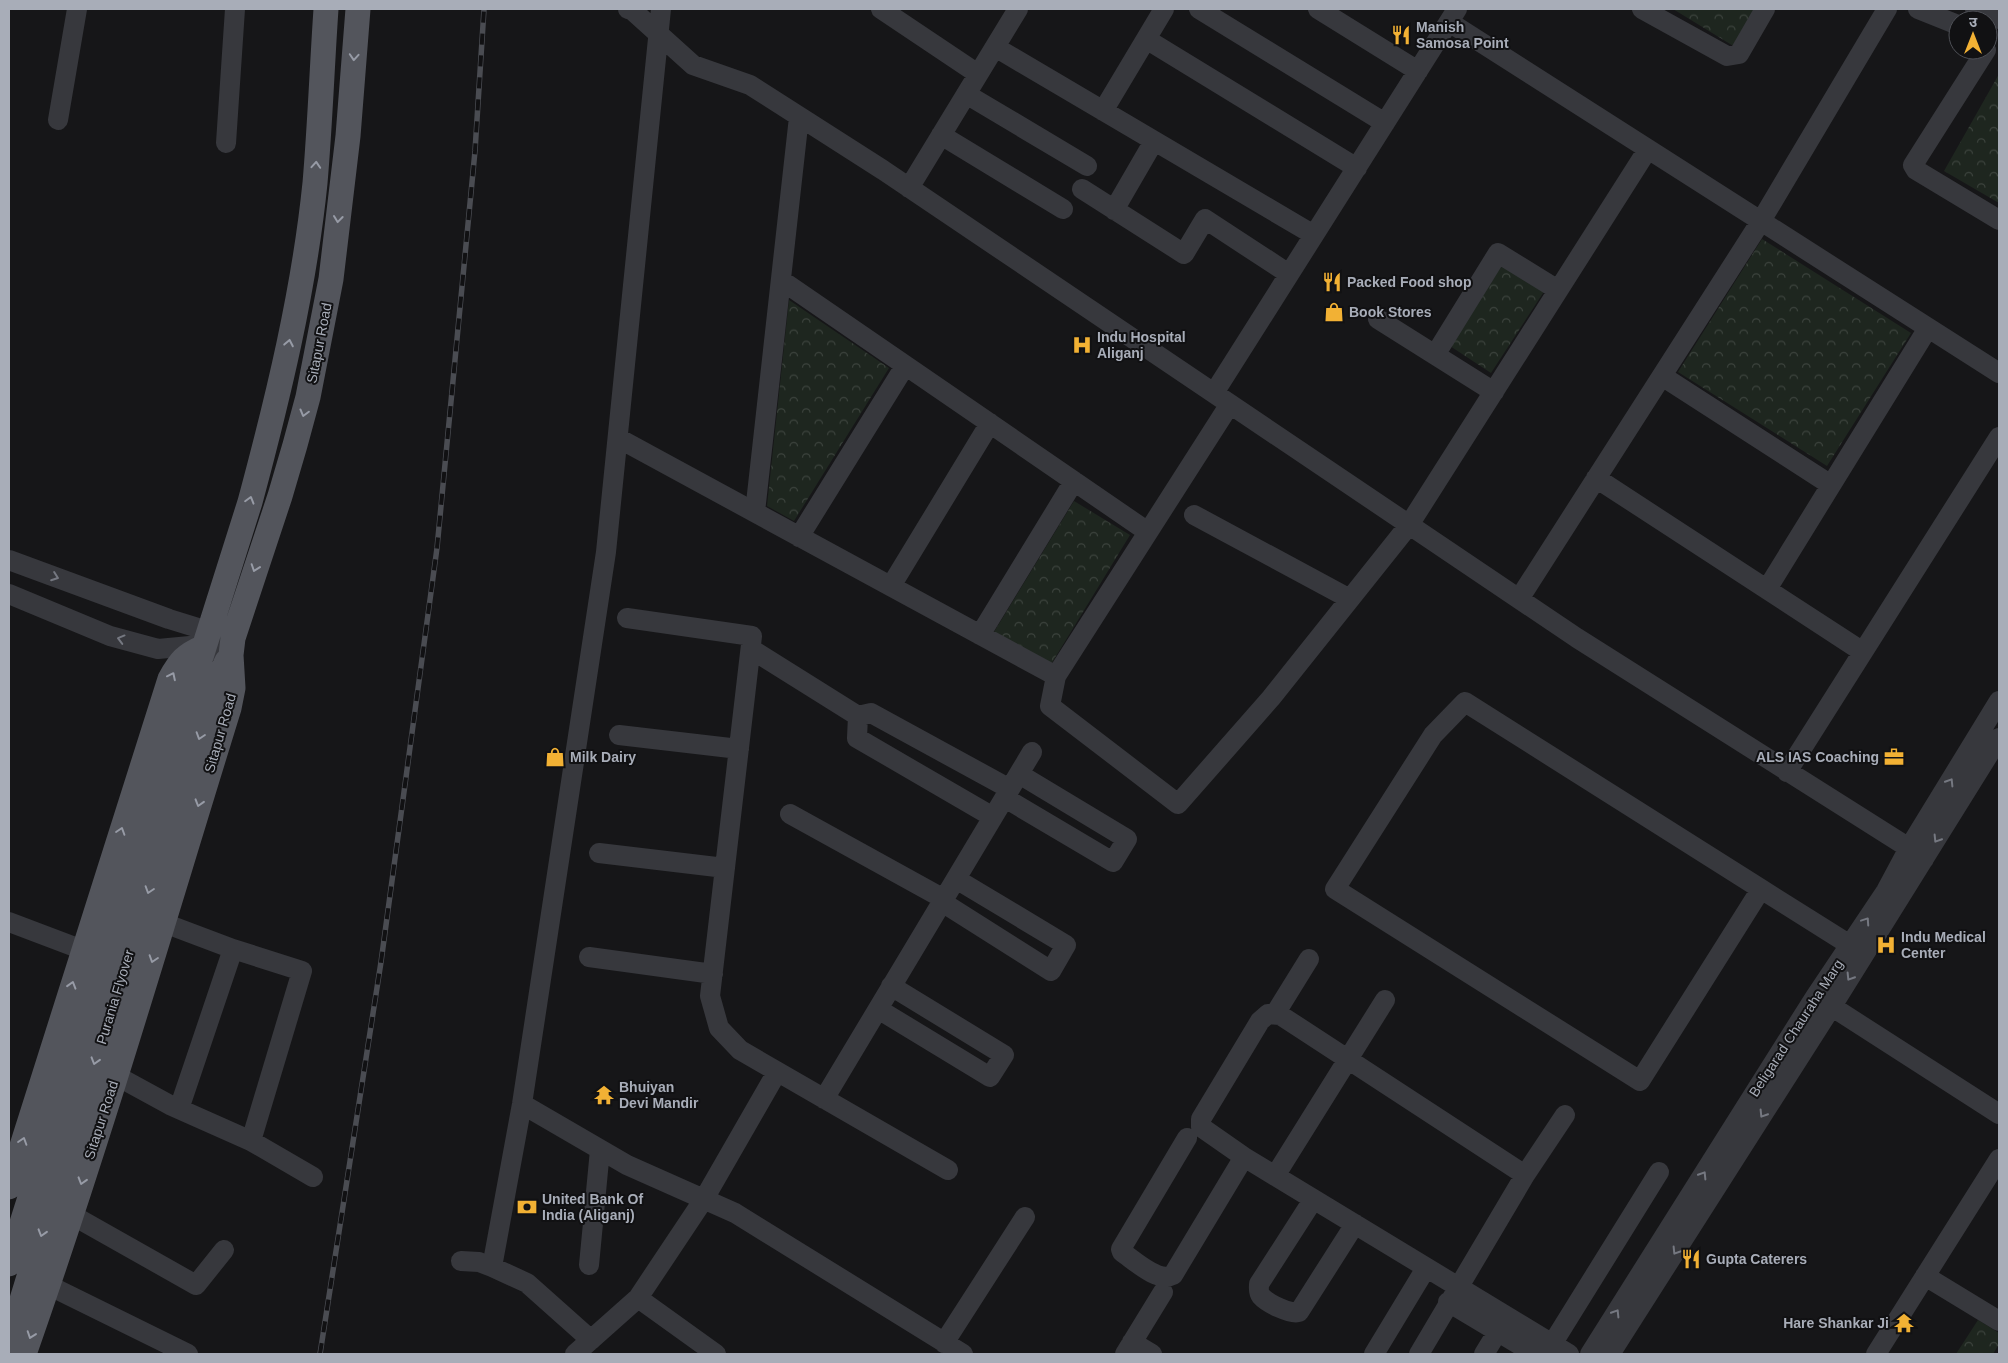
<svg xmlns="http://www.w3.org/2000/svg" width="2008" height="1363" font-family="Helvetica,'Noto Sans Devanagari',sans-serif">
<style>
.park{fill:url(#park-crowns)}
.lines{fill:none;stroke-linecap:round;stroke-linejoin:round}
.minor{stroke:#37383d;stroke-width:20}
.major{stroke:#53555c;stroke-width:25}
.rail-casing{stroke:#4a4c52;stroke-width:5.5}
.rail{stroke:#111113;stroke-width:4;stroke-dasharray:11;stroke-linecap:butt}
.oneway{stroke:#979ba6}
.oneway2{stroke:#757881}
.labels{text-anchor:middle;stroke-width:4;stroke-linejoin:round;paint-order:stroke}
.poi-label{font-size:14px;font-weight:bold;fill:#a8adb8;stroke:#111113;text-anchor:start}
.street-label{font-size:14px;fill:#a8adb8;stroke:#111113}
</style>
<defs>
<pattern id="park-crowns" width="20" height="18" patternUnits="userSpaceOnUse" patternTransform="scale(1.25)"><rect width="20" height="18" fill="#1e261f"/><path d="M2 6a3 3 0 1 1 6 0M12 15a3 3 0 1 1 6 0" fill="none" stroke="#3c433d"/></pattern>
</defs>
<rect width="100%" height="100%" fill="#161618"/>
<!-- park -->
<path class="park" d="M1673 9H1758L1735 47Z
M1999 74V203L1944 171Z
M1762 239 1911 333 1827 466 1678 372Z
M1503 263 1545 290 1491 373 1450 346Z
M789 300 889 368 794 521 767 506Z
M1074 501 1130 535 1050 666 994 632Z
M1978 1320 1999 1333V1344L1993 1354H1956Z"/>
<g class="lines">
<!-- minor -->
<path class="minor" d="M628 9 632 10 693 65 750 85 883 170 1577 638 1909 848 1924 859
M881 9 978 74
M1199 9 1385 123
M1318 9 1418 71
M1642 9 1727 56 1739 54 1765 9
M1918 9 1958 25
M1975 9 1999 19
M1449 22 1999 373
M1146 39 1357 168
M995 47 1314 235
M1986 50 1913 165 1916 170 1999 220
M966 94 1087 166
M1103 111 1164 9
M58 120 77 9
M941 135 1063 209
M226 143 235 9
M909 188 1018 9
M1082 189 1184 254 1205 219 1289 274
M1114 210 1154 141
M781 280 1148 532
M1378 319 1494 392
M1435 355 1498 253 1558 290
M1662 376 1831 485
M1214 393 1457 9
M618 438 1056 676 1230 404
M1596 478 1863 652
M755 512 799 117
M1194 515 1350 599
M799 537 905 366
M9 560 169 619 224 636
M891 586 990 423
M1767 589 1928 328
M9 594 110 636 158 649 190 646 204 647 231 655
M1519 599 1761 221 1887 9
M627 618 752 636 710 996 719 1028 740 1050 948 1170
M980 635 1074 481
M751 649 858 716 871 713 1010 789
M1056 676 1050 706 1178 804 1271 698 1409 525 1648 149
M1465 702 1761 889 1640 1081 1335 889 1433 735Z
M858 716 857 738 993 817
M619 735 739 749
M1787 772 1999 437
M1005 798 1113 862 1127 839 1019 774
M790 814 944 899
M599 853 725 868
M1761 889 1850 945
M942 902 1051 971 1066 945 956 879
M9 922 83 950
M164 923 233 949 302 971 251 1141
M589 957 713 974
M1820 999 1999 1114
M878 1009 990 1077 1004 1055 891 986
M1275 1014 1309 959
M115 1075 170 1105 251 1141 313 1177
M824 1099 1032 752
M522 1104 627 1165 735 1213 963 1354
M179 1109 233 949
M1187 1138 1121 1249 1122 1252C1135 1261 1158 1283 1173 1275L1244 1157
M1525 1175 1565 1115
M1275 1176 1385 1000
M1313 1200 1259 1284C1259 1288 1258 1292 1261 1296 1267 1303 1291 1315 1299 1312L1355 1224
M72 1215 196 1285 224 1250
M461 1261 479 1262 492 1267
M589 1265 600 1150
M1925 1276 1999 1321
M48 1285 188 1354
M638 1298 716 1354
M1448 1302 1535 1354
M591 1340 527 1283 492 1267 522 1104 606 552 661 9
M1132 1342 1152 1354
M944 1343 1025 1217
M575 1354 638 1298 704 1199 777 1072
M1125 1354 1163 1292
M1374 1354 1426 1268
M1419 1354 1525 1175 1280 1015 1268 1014 1260 1021 1201 1119V1127L1244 1157 1569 1354
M1484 1354 1498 1331
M1546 1354 1659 1172
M1590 1354 1815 997 1886 891 1909 848 1999 701
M1610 1354 1832 1006 1999 738
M1876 1354 1999 1159"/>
<!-- major -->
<path class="major" d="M9 1187 170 679C180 661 185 655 204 647
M9 1264 250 502C278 398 304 291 315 183 320 125 322 67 326 9
M9 1342 125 964 221 673 227 661
M24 1354C99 1141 162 924 229 708L233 688 231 655 233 638 280 496 295 445 308 397 331 279 348 136 358 9"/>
<defs>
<path id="rail" d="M320 1354 381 962 437 548 475 151 484 9"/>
</defs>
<!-- rail casing -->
<use href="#rail" class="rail-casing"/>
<!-- rail -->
<use href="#rail" class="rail"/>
</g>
<!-- one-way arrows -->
<defs><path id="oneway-chevron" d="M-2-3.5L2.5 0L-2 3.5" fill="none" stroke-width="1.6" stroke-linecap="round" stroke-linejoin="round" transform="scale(1.25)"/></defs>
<g class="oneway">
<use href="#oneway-chevron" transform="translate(354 57) rotate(94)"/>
<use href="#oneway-chevron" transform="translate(316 165) rotate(-86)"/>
<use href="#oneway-chevron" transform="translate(338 219) rotate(97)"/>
<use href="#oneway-chevron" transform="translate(289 343) rotate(-79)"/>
<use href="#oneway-chevron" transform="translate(304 413) rotate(105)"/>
<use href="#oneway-chevron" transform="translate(250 500) rotate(-74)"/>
<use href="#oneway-chevron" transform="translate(255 568) rotate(109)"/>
<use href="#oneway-chevron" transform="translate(172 676) rotate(-64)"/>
<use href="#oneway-chevron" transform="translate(200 736) rotate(108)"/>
<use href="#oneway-chevron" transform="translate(199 803) rotate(107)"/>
<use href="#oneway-chevron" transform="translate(121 831) rotate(-72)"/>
<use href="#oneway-chevron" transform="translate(149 890) rotate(108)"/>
<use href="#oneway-chevron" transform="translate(153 959) rotate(108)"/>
<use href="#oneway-chevron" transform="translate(72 985) rotate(-73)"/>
<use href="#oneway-chevron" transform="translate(95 1061) rotate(107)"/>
<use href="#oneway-chevron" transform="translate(23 1141) rotate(-72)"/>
<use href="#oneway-chevron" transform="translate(82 1181) rotate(107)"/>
<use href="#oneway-chevron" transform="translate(42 1233) rotate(107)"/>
<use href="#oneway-chevron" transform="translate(31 1335) rotate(109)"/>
</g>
<g class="oneway2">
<use href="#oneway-chevron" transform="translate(55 577) rotate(20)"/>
<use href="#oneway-chevron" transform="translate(121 639) rotate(-165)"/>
<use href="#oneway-chevron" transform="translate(1950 782) rotate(-58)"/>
<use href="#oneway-chevron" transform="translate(1937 839) rotate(122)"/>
<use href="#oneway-chevron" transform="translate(1866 921) rotate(-56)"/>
<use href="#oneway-chevron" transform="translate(1850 977) rotate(122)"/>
<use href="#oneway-chevron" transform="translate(1763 1114) rotate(122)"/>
<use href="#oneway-chevron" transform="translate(1703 1175) rotate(-58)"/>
<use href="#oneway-chevron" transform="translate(1676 1251) rotate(122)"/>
<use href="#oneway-chevron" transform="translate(1616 1313) rotate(-58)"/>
</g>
<!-- icons -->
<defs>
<symbol id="restaurant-bare" viewBox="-9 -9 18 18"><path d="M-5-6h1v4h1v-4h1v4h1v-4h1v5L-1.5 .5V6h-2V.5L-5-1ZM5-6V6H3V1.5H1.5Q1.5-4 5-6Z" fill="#f2b134" stroke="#111113" stroke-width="2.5" paint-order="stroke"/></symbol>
<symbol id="shop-bare" viewBox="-9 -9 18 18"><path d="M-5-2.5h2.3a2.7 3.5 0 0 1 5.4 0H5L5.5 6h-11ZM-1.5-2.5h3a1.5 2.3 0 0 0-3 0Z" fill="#f2b134" stroke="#111113" stroke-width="2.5" paint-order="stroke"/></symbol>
<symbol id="hospital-bare" viewBox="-9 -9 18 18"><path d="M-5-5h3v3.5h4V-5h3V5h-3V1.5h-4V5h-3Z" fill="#f2b134" stroke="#111113" stroke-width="2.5" paint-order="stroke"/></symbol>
<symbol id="office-bare" viewBox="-9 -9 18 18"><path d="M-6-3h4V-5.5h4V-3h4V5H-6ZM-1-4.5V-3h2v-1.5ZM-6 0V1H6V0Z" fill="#f2b134" stroke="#111113" stroke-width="2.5" paint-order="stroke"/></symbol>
<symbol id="temple-bare" viewBox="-9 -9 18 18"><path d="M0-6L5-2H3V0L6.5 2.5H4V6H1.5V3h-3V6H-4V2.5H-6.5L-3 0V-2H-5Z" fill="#f2b134" stroke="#111113" stroke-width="2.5" paint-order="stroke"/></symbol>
<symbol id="bank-bare" viewBox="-9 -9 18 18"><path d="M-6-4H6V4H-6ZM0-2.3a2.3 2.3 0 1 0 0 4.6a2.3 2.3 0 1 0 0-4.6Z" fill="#f2b134" stroke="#111113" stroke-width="2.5" paint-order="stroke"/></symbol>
</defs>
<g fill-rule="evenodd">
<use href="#restaurant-bare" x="1387" y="21" width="28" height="28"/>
<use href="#restaurant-bare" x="1318" y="268" width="28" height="28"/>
<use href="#shop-bare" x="1320" y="298" width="28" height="28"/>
<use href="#hospital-bare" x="1068" y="331" width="28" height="28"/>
<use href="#shop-bare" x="541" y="743" width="28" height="28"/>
<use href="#office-bare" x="1880" y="743" width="28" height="28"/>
<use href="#hospital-bare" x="1872" y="931" width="28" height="28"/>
<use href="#temple-bare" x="590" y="1081" width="28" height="28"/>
<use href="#bank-bare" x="513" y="1193" width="28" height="28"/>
<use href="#restaurant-bare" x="1677" y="1245" width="28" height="28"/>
<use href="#temple-bare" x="1890" y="1309" width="28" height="28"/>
</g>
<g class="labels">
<!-- poi labels -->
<g class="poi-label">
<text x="1416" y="32">Manish<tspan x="1416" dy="16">Samosa Point</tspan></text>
<text x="1347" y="287">Packed Food shop</text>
<text x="1349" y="317">Book Stores</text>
<text x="1097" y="342">Indu Hospital<tspan x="1097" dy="16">Aliganj</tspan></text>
<text x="570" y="762">Milk Dairy</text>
<text x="1879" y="762" text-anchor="end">ALS IAS Coaching</text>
<text x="1901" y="942">Indu Medical<tspan x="1901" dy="16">Center</tspan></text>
<text x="619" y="1092">Bhuiyan<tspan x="619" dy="16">Devi Mandir</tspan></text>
<text x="542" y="1204">United Bank Of<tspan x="542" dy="16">India (Aliganj)</tspan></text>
<text x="1706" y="1264">Gupta Caterers</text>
<text x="1889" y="1328" text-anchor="end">Hare Shankar Ji</text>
</g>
<!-- street labels -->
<g class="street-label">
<text transform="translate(319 343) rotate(-79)" y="5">Sitapur Road</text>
<text transform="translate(220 733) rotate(-74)" y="5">Sitapur Road</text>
<text transform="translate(115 997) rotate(-73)" y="5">Purania Flyover</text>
<text transform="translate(1796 1028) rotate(-57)" y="5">Beligarad Chauraha Marg</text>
<text transform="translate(101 1120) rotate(-72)" y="5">Sitapur Road</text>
</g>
</g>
<!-- border -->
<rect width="2008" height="1363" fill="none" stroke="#a8adb8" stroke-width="20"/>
<!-- north arrow -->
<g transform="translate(1973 35)"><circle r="24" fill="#111113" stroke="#4d4f55"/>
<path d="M0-4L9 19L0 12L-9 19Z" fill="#f2b134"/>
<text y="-8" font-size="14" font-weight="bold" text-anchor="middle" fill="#a8adb8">उ</text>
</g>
</svg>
